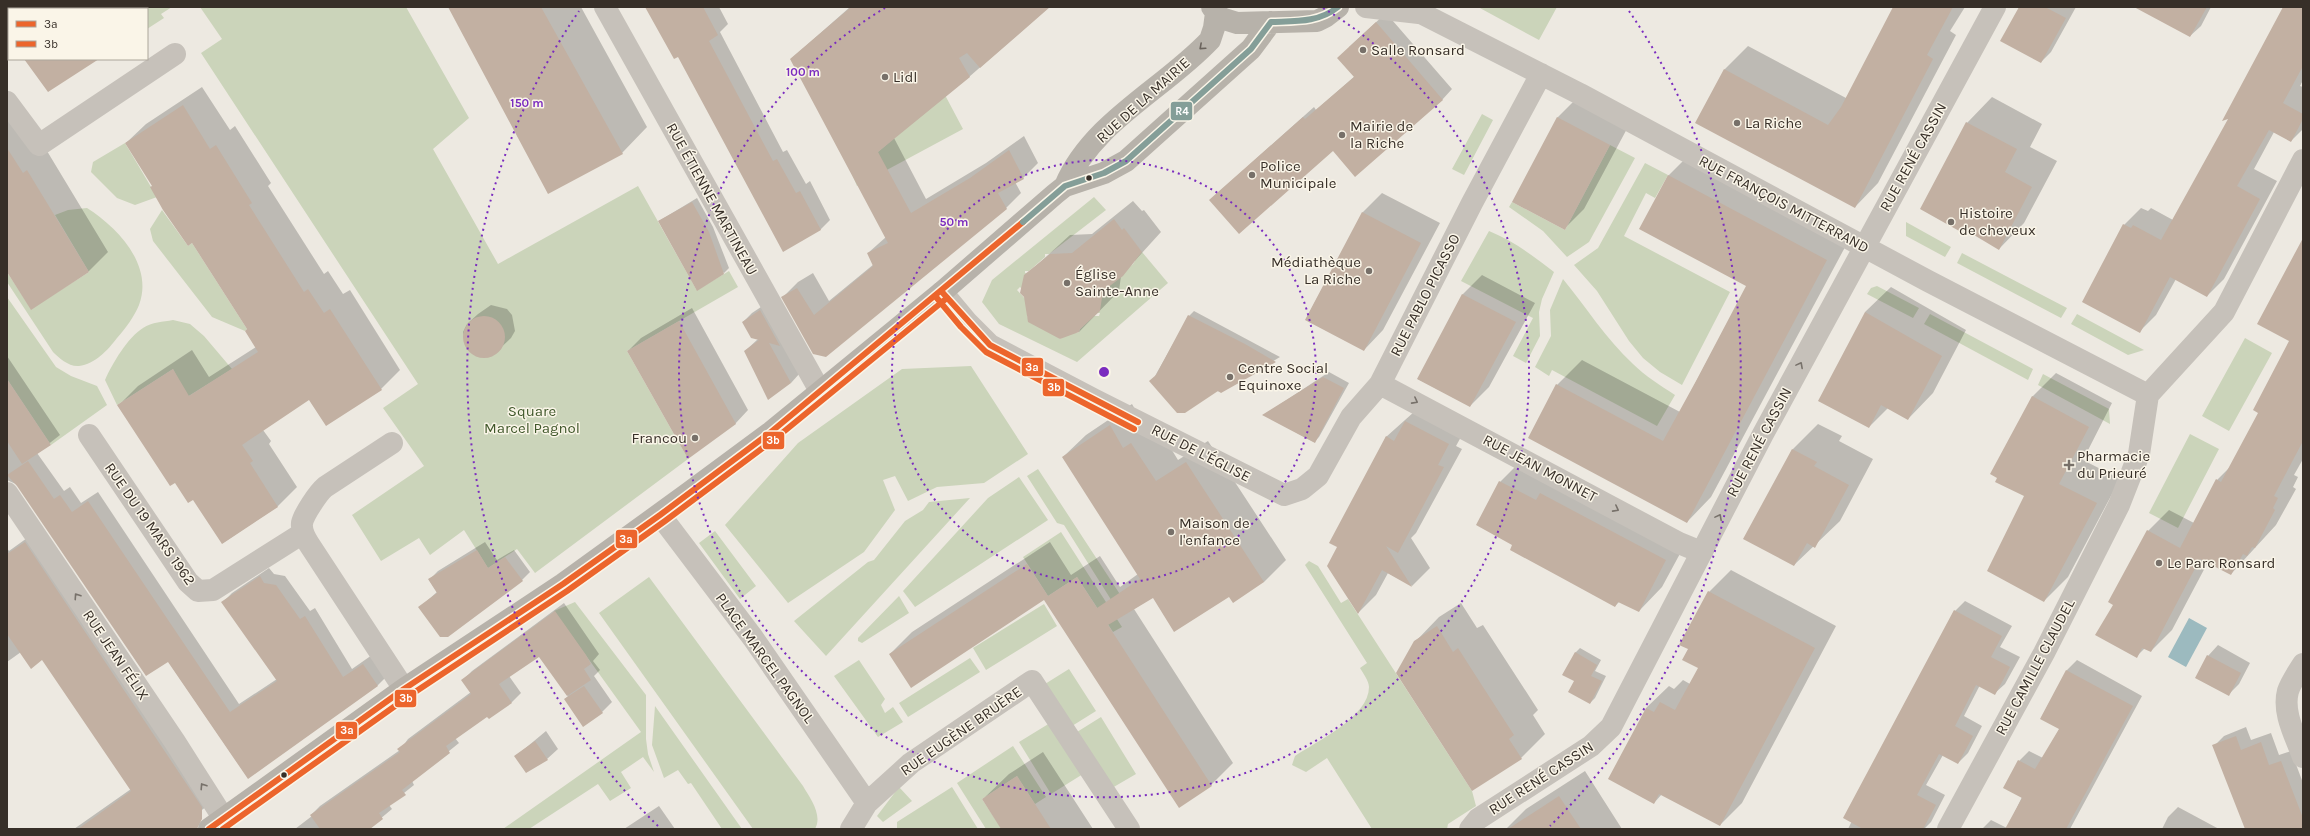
<svg xmlns="http://www.w3.org/2000/svg" width="2310" height="836" font-family="Karla,sans-serif">
	<style>
		.green { fill: #cbd4ba }
		.water { fill: #9cbabf }
		.shadow { fill: #0003 }
		.building { fill: #c2b0a2 }
		.lines { fill: none; stroke-linecap: round; stroke-linejoin: round }
		.street { stroke: #c6c1ba; stroke-width: 22 }
		.secondary { stroke: #b7b2aa; stroke-width: 22 }
		.bus-1-casing { stroke: #faf5e8; stroke-width: 9 }
		.bus-2-casing { stroke: #faf5e8; stroke-width: 9 }
		.bus-3-casing { stroke: #faf5e8; stroke-width: 9 }
		.bus-1 { stroke: #ec652c; stroke-width: 6 }
		.bus-2 { stroke: #ec652c; stroke-width: 6 }
		.bus-3 { stroke: #849e98; stroke-width: 6 }
		.oneway { stroke: #6a635c }
		.oneway2 { stroke: #77716a }
		.ring { fill: none; stroke: #7b2cbf; stroke-width: 2; stroke-dasharray: 2 4 }
		.poi-dot { fill: #777069; stroke: #faf5e8; stroke-width: 1.5 }
		.bus-dot { fill: #372f28; stroke: #faf5e8; stroke-width: 1.5 }
		.labels { text-anchor: middle; stroke-width: 3; stroke-linejoin: round; paint-order: stroke }
		.poi-label { font-size: 15px; fill: #372f28; stroke: #faf5e8; text-anchor: start }
		.street-label { font-size: 15px; fill: #372f28; stroke: #faf5e8 }
		.park-label { font-size: 15px; fill: #3f572a; stroke: #faf5e8 }
		.centre { fill: #7b2cbf; stroke: #faf5e8; stroke-width: 2 }
		.ring-label { font-size: 12px; text-anchor: middle; font-weight: bold; fill: #7b2cbf; stroke: #faf5e8; stroke-width: 3; stroke-linejoin: round; paint-order: stroke }
		.line-badge { stroke: #faf5e8; stroke-width: 1.5 }
		.badge-label { font-size: 11px; text-anchor: middle; font-weight: bold; fill: #fff }
	</style>
	<rect width="100%" height="100%" fill="#ede9e1"/>
	<path class="green" d="M79 7H172L161 14 164 18 147 29V9H80Z
		M200 7H406L469 118 433 149 498 264 638 186 696 289 697 290 729 271 738 287 627 351 688 459 535 573 517 549 488 568 464 530 430 555 419 538 381 561 352 515 424 466 383 408 418 384 201 53 222 39Z
		M1478 7H1557L1539 40Z
		M945 95 963 129 857 186 852 174Z
		M1482 114 1493 120 1464 175 1452 169Z
		M125 143 157 197 135 205 117 198 91 172 93 162Z
		M1610 145 1635 158 1589 242 1567 257 1543 231 1509 207 1512 202 1565 230Z
		M1645 163 1668 175 1655 198 1646 193 1624 236 1730 292 1682 385 1660 372 1643 358 1629 341 1597 291 1574 265 1598 248Z
		M1094 197 1106 210 1049 254H1045V257L1029 271H1025V273H1028L1022 289 1020 287 1017 290 1030 304V313L1027 314V317L1035 322 1034 325 1048 326 1060 339 1076 329V333L1079 332 1080 329 1094 316H1099L1100 313H1096L1085 300 1133 264 1135 261 1133 259 1142 252 1168 283 1077 362 999 324 982 302 992 280Z
		M87 208C117 227 154 265 139 305 134 317 126 328 117 338 108 350 95 364 79 366 69 367 59 358 53 352L7 282V272L31 309 89 272 55 215 68 210Z
		M162 210 188 246 192 243 247 329 245 331 212 317 153 241 150 229Z
		M1906 222 1951 247 1945 257 1906 236Z
		M1489 231C1514 241 1533 256 1554 272L1542 299 1539 312 1540 336 1526 363 1513 356 1533 318 1461 281Z
		M1962 253 2067 308 2061 318 1957 263Z
		M1563 279C1586 307 1606 339 1633 364 1645 376 1660 385 1675 395L1657 426 1552 370 1549 376 1535 367 1551 336 1550 310Z
		M1877 286 1919 308 1913 318 1867 294 1871 288Z
		M7 297 56 367 71 376 97 386 107 405 51 445 7 379Z
		M1930 314 2033 369 2028 380 1924 324Z
		M2077 314 2144 350 2128 355 2071 324Z
		M173 320 190 324 204 336 232 369 187 397 173 369 117 405 105 380C112 364 128 337 143 328 152 322 163 322 173 320Z
		M2245 338 2272 353 2229 431 2202 416Z
		M971 366 1028 454 984 483 937 487 908 501 895 476 883 480 895 510 864 552 788 603 725 525 798 443 902 369Z
		M2043 374 2109 409 2110 424 2038 385Z
		M2190 434 2219 449 2178 528 2149 513Z
		M1038 469 1127 605 1115 606 1064 525 1057 523 1027 476Z
		M1019 477 1048 520 915 607 903 591 988 498Z
		M970 498 826 656 794 621 868 562 874 560 905 521 923 510 929 502Z
		M715 531 756 586 740 599 699 543Z
		M1061 532 1122 627 1113 632 1077 577 1048 596 1023 557Z
		M1309 561 1318 566 1341 603 1348 599 1472 791 1476 806 1448 824 1447 829H1372L1327 758 1306 772 1292 765 1295 756C1317 741 1369 717 1369 687 1369 681 1363 673 1360 668L1367 663 1305 565Z
		M649 577 803 786C810 798 823 815 815 829H753L599 613Z
		M899 596 909 613 862 643 858 641V638Z
		M575 602 646 695V739L648 754 654 772 643 757 621 772 631 788 610 801 598 784 529 829H503L641 732 554 611Z
		M1044 604 1057 626 986 670 973 648Z
		M970 658 980 672 908 717 899 703Z
		M859 660 885 699 881 705 885 713 893 707 903 722 878 737 834 676Z
		M1069 669 1096 711 1072 726 1045 684Z
		M655 706 742 829H722L691 783 688 784 678 770 664 778 652 745Z
		M1101 717 1136 774 1112 788 1077 732Z
		M1050 723 1083 774 1051 794 1019 742Z
		M1013 746 1046 797 1035 804 1017 776 982 799 1001 828 986 829 957 783Z
		M899 787 912 801 883 822 877 816Z
		M952 787 978 829H897V822Z"/>
	<path class="water" d="M2189 618 2207 628 2186 667 2168 657Z"/>
	<path class="shadow" d="M26 7H95L96 9H24Z
		M449 7H581L647 127 622 153Z
		M647 7H719L728 24 720 32 783 152 787 150 806 184 810 181 830 220 820 230 679 55Z
		M850 7H1049L969 77 894 138 926 199 986 163 1024 136 1038 163 1023 178 1015 182 1021 193 1006 208 814 353 783 297 798 282 813 273 829 301 874 264 868 253 886 237 791 59Z
		M1903 7H1965L1950 31 1956 35 1878 183 1855 207 1697 123 1725 69 1748 46 1846 98Z
		M2020 7H2076L2051 52 2041 62Z
		M2150 7H2211L2201 26 2190 36Z
		M2285 7H2303V80L2300 86 2303 87V129L2291 141 2274 132 2254 169 2277 181 2224 279 2207 296 2176 279 2156 315 2139 332 2124 225 2141 208 2148 211 2151 208 2173 220 2230 118Z
		M1386 13 1452 89 1442 100 1333 150 1210 200 1314 107 1316 110 1355 76 1349 47Z
		M9 21V36L7 33V23Z
		M202 87 230 130 235 126 271 183 268 186 324 274 328 271 343 294 350 290 400 370 381 389 309 398 263 430 271 441 269 444 297 487 278 506 223 543 194 499 118 406 138 386 192 350 209 377 256 347 248 329 192 241 126 143 146 124Z
		M1992 97 2042 124 2030 147 2057 161 2024 223 1999 249 1967 123Z
		M1577 98 1629 125 1584 209 1565 228 1514 201 1558 117Z
		M7 115 47 151 108 252 89 271 31 308 7 270Z
		M1693 151 1851 236 1711 497 1687 522 1557 385 1582 360 1680 412 1747 286 1668 176Z
		M1382 193 1440 223 1383 330 1364 350 1306 319 1363 212Z
		M697 198 713 227 729 268 724 273 659 221Z
		M1133 201 1142 211 1144 210 1161 232 1121 276 1119 291 1079 332 1025 276 1070 235 1092 234Z
		M2303 246V459L2294 475 2298 477 2293 487 2296 489 2276 525 2231 574 2208 562 2172 630 2151 651 2145 648 2137 656 2114 604 2148 531 2169 510 2194 523 2217 480 2232 465 2259 413 2291 341Z
		M1482 275 1535 303 1489 387 1470 406 1418 379 1463 294Z
		M1891 287 1966 330 1933 393 1908 419 1888 408 1869 427 1865 312Z
		M770 301 800 373 791 383 745 351 758 339 743 322 752 313Z
		M491 305 507 309 512 315 515 331 511 338 494 354 479 357 466 347 463 332 467 324 478 314Z
		M692 308 748 410 735 424 628 351 641 338Z
		M1194 311 1280 357 1221 392 1155 376 1189 316Z
		M7 356 60 435 37 453 64 491 70 487 81 503 98 492 239 704 277 679 223 602 232 593 269 568 274 574 285 576 310 611 315 608 352 669 372 655 387 676 378 685 248 778 168 661 18 485 7 480Z
		M1329 372 1349 383 1319 437 1314 442 1264 415Z
		M2056 373 2112 403 2083 460 2120 479 2068 577 2044 601 2025 496 2032 397Z
		M1424 403 1467 426 1456 446 1462 449 1416 533 1411 538 1430 568 1412 586 1388 573 1376 595 1358 613 1339 547 1386 437Z
		M1132 404 1145 427 1154 421 1178 460 1208 441 1286 560 1264 582 1153 597 1134 609 1233 763 1211 785 1044 599 890 654 912 632 1050 542 1071 575 1100 556 1120 587 1138 574 1063 457 1086 435Z
		M1818 424 1842 436 1839 441 1873 459 1840 521 1794 565 1745 539 1793 449Z
		M1524 458 1689 537 1662 587 1639 611 1620 601 1615 606 1500 482Z
		M34 533 211 803 177 829H74L131 789 43 659 21 652 7 662V548L9 551Z
		M485 542 497 560 514 550 530 572 522 580 419 608 437 592 429 580 438 571Z
		M1731 570 1836 626 1742 803 1720 825 1662 794 1654 803 1646 708 1669 686 1674 689 1683 680 1690 684 1699 668 1690 649 1709 592Z
		M1965 601 2012 626 2000 647 2020 657 2005 684 1995 693 1980 685 1964 716 1982 726 1968 753 1958 763 1943 755 1926 785 1945 795 1931 822 1924 829H1848L1955 611Z
		M564 603 599 654 593 661 600 670 594 676 612 702 602 712 583 725 565 699 568 696 539 655 509 676 521 693 512 702 489 717 487 715 455 738 459 743 412 781 414 785 389 805 392 809 368 829H295L312 816 311 815 320 806 400 750 408 739 471 692 463 680 472 671Z
		M1461 603 1477 628 1483 625 1538 710 1533 715 1545 734 1521 758 1415 642 1439 617Z
		M2218 645 2250 663 2239 684 2229 694 2208 656Z
		M1580 648 1601 660 1595 671 1606 676 1595 698 1590 703 1575 680V653Z
		M2077 660 2142 696 2070 829H1982L1991 820 2007 828 2022 797 2019 761 2029 751 2043 758 2060 728 2041 718 2067 670Z
		M2246 727 2251 740 2271 733 2279 755 2291 751 2303 783V829H2246L2214 746 2224 736Z
		M546 731 558 749 547 759 526 771 516 756Z
		M1043 752 1093 829H1003L983 799 1009 774Z
		M1585 771 1622 829H1506L1526 809Z
		M659 806 675 829H624Z
		M2178 807 2219 829H2162L2168 817Z"/>
	<path class="building" d="M448 7H541L623 154 548 194Z
		M645 7H703L718 35 709 41 773 161 777 159 796 193 800 191 821 230 783 252 678 57 674 59Z
		M851 7H1050L980 68 967 53 959 58 970 77 878 152 911 213 970 178 1009 150 1024 179 998 193 1007 209 826 357 813 354 781 297 797 288 814 315 873 266 867 253 888 243 790 59Z
		M1893 7H1953L1927 55 1933 59 1855 208 1695 123 1724 69 1828 125 1841 107Z
		M2019 7H2045L2066 18 2041 63 2000 41Z
		M2134 7H2207L2190 37Z
		M2283 7H2303V66L2283 103 2303 114V119L2291 142 2269 130 2237 186 2260 199 2207 297 2170 277 2140 333 2082 302 2123 224 2131 228 2133 225 2161 240 2228 119 2222 121Z
		M1376 22 1443 100 1355 177 1333 151 1239 234 1209 200 1303 117 1305 119 1354 77 1337 58Z
		M24 59H99L48 92Z
		M183 105 210 149 216 145 252 203 249 205 304 292 308 289 324 313 330 309 382 390 326 426 309 400 242 445 253 461 250 463 278 507 222 544 193 500 188 503 175 483 170 486 117 405 173 369 189 396 258 352 245 331 247 329 192 243 188 246 163 210 150 187 152 186 125 143Z
		M1557 117 1610 145 1565 230 1512 202Z
		M1966 122 2017 149 2005 172 2032 187 1999 250 1964 229 1961 232 1920 209Z
		M7 148 23 173 27 170 89 272 31 310 7 272Z
		M1668 175 1827 260 1687 523 1528 438 1556 384 1663 441 1696 381 1746 286 1639 229Z
		M692 202 709 232 724 274 697 291 658 221Z
		M1362 212 1421 243 1364 351 1305 320Z
		M1114 219 1122 230 1124 228 1142 252 1123 276 1103 291 1100 311 1080 329 1079 332 1060 339 1028 322 1024 297 1020 293 1024 275 1050 254 1072 253Z
		M2303 238V441L2274 496 2278 498 2273 508 2275 510 2255 548 2252 547 2247 556 2243 554 2231 575 2200 559 2151 652 2142 648 2137 658 2095 635 2113 605 2108 602 2147 530 2180 548 2216 479 2221 482 2258 413 2253 410 2289 341 2257 324Z
		M1462 294 1516 322 1470 407 1417 379Z
		M760 310 780 346 769 343 791 383 768 400 744 351 759 340 751 338 742 322Z
		M1865 312 1942 356 1908 420 1881 405 1869 428 1818 401Z
		M1188 315 1245 344 1276 362 1221 393 1218 391 1185 413H1177L1149 381 1156 375Z
		M463 337a21 21 0 1 1 42 0a21 21 0 1 1-42 0Z
		M679 321 736 424 688 459 627 351Z
		M1323 377 1344 388 1315 443 1262 415Z
		M7 379 51 445 22 464 7 441Z
		M2032 396 2089 427 2059 484 2097 503 2044 602 1987 571 2024 496 1995 482 1997 478 1990 474Z
		M1405 421 1449 444 1438 465 1444 467 1398 553 1386 546 1412 587 1382 570 1358 614 1327 566 1337 547 1329 543 1386 436 1394 441Z
		M1110 425 1123 448 1131 443 1156 481 1186 462 1264 582 1233 603 1229 597 1174 632 1153 598 1108 625 1212 786 1179 808 1044 600 911 688 889 654 1027 564 1048 596 1077 577 1097 608 1140 579 1062 457Z
		M1792 449 1817 462 1814 466 1849 485 1815 548 1807 543 1794 566 1743 539Z
		M28 461 54 499 60 495 72 512 88 501 230 712 277 681 221 602 260 576 264 583 276 585 300 619 305 616 343 677 363 664 378 686 248 779 168 662 146 676 17 486 7 475Z
		M1499 481 1536 500 1540 493 1666 560 1639 612 1618 602 1615 607 1560 577 1510 550 1512 545 1476 525Z
		M25 542 202 807V819L197 829H78L131 791 42 660 31 669 7 634V554Z
		M477 550 488 568 505 557 523 581 448 637H440L418 607 437 593 428 579Z
		M1708 591 1815 648 1720 826 1659 794 1654 804 1608 779 1646 708 1654 712 1660 702 1675 710 1698 668 1682 660 1688 649 1679 645Z
		M1954 610 2002 636 1991 657 2010 667 1995 695 1976 685 1955 726 1973 736 1958 764 1939 754 1917 795 1936 805 1923 829H1863L1843 818Z
		M555 611 586 655 591 664 584 669 591 680 567 696 539 657 499 684 512 703 489 719 487 717 446 746 450 753 402 790 406 795 379 813 383 819 370 829H320L310 815 400 752 397 749 471 694 461 680Z
		M1437 626 1453 652 1458 648 1483 687 1514 735 1509 739 1522 759 1472 791 1396 673 1414 641Z
		M1575 652 1597 665 1591 676 1602 681 1590 704 1568 692 1574 681 1562 675Z
		M2207 655 2241 673 2229 696 2195 678Z
		M2066 670 2133 706 2066 829H2005L2022 798 2003 788 2018 760 2035 769 2059 729 2040 719Z
		M584 686 603 713 583 727 564 699Z
		M2236 736 2241 750 2261 742 2269 765 2281 761 2303 818V829H2245L2212 745Z
		M535 741 548 760 526 773 514 756Z
		M1017 776 1035 804 1051 829H1001L982 799Z
		M1559 796 1581 829H1508Z"/>
	<g class="lines">
		<path class="street" d="M605 7 820 391
			M1366 7 1419 13
			M1409 7 1580 94 1928 281 2148 395
			M7 102 39 145 175 54
			M942 292 967 322 990 345 1095 400 1284 495 1302 489 1318 476 1351 417 1380 384 1472 203 1541 74
			M1380 384 1679 543 1701 552
			M89 435 188 582 198 591 213 590 303 533
			M392 443 325 487C318 493 304 514 302 523 301 531 305 538 309 544L404 689
			M7 493 175 742 224 819
			M660 515 753 638 867 803
			M2303 664C2298 672 2291 682 2288 691 2282 713 2296 737 2303 757
			M851 829 867 803 911 763 1032 681 1129 829
			M1470 829 1478 819 1591 746 1611 727 1763 434 1995 7
			M1948 829 2044 653 2119 505 2139 454 2148 395 2224 312 2303 160"/>
		<path class="secondary" d="M1212 7 1221 18 1237 23 1317 21 1325 17 1338 7
			M1065 186C1092 122 1164 89 1210 40L1214 28 1216 13
			M209 829 404 689 563 584 690 492 771 432 942 292 1055 194 1065 186 1104 173 1126 161 1251 49 1271 22"/>
		<g class="bus-1-casing">
			<path id="bus-1" d="M942 292 990 345 1138 422
				M209 829 404 689 563 584 660 515 771 432 1023 222"/>
		</g>
		<g class="bus-2-casing">
			<path id="bus-2" d="M936 297 961 327 986 352 1134 429
				M223 829 409 696 567 591 665 521 776 438 947 298"/>
		</g>
		<g class="bus-3-casing">
			<path id="bus-3" d="M1023 222 1065 186 1104 173 1126 161 1251 49 1271 22C1295 21 1318 23 1338 7"/>
		</g>
		<use href="#bus-1" class="bus-1"/>
		<use href="#bus-2" class="bus-2"/>
		<use href="#bus-3" class="bus-3"/>
	</g>
	<defs><path id="oneway-chevron" d="M-2-3.5L2.5 0L-2 3.5" fill="none" stroke-width="1.6" stroke-linecap="round" stroke-linejoin="round"/></defs>
	<use class="oneway" href="#oneway-chevron" transform="translate(1202 47) rotate(138)"/>
	<g class="oneway2">
		<use href="#oneway-chevron" transform="translate(1800 365) rotate(-62)"/>
		<use href="#oneway-chevron" transform="translate(1415 401) rotate(28)"/>
		<use href="#oneway-chevron" transform="translate(1616 509) rotate(28)"/>
		<use href="#oneway-chevron" transform="translate(1719 517) rotate(-62)"/>
		<use href="#oneway-chevron" transform="translate(77 596) rotate(-124)"/>
		<use href="#oneway-chevron" transform="translate(203 786) rotate(-123)"/>
	</g>
	<g class="ring">
		<circle cx="1104" cy="372" r="212"/>
		<path d="M1323 8A425 425 0 1 1 885 8"/>
		<path d="M658 826A637 637 0 0 1 579 11M1629 11A637 637 0 0 1 1550 826"/>
	</g>
	<g class="poi-dot">
		<circle cx="1363" cy="50" r="4"/>
		<circle cx="885" cy="77" r="4"/>
		<circle cx="1737" cy="123" r="4"/>
		<circle cx="1342" cy="135" r="4"/>
		<circle cx="1252" cy="175" r="4"/>
		<circle cx="1951" cy="222" r="4"/>
		<circle cx="1369" cy="271" r="4"/>
		<circle cx="1067" cy="283" r="4"/>
		<circle cx="1230" cy="377" r="4"/>
		<circle cx="695" cy="438" r="4"/>
		<path d="M2067 459h4v4h4v4h-4v4h-4v-4h-4v-4h4z"/>
		<circle cx="1171" cy="532" r="4"/>
		<circle cx="2159" cy="563" r="4"/>
	</g>
	<g class="bus-dot">
		<circle cx="1089" cy="178" r="3.5"/>
		<circle cx="284" cy="775" r="3.5"/>
	</g>
	<g class="labels">
		<g class="poi-label">
			<text x="1371" y="55">Salle Ronsard</text>
			<text x="893" y="82">Lidl</text>
			<text x="1745" y="128">La Riche</text>
			<text x="1350" y="131">Mairie de<tspan x="1350" dy="17">la Riche</tspan></text>
			<text x="1260" y="171">Police<tspan x="1260" dy="17">Municipale</tspan></text>
			<text x="1959" y="218">Histoire<tspan x="1959" dy="17">de cheveux</tspan></text>
			<text x="1361" y="267" text-anchor="end">Médiathèque<tspan x="1361" dy="17">La Riche</tspan></text>
			<text x="1075" y="279">Église<tspan x="1075" dy="17">Sainte-Anne</tspan></text>
			<text x="1238" y="373">Centre Social<tspan x="1238" dy="17">Equinoxe</tspan></text>
			<text x="687" y="443" text-anchor="end">Francou</text>
			<text x="2077" y="461">Pharmacie<tspan x="2077" dy="17">du Prieuré</tspan></text>
			<text x="1179" y="528">Maison de<tspan x="1179" dy="17">l'enfance</tspan></text>
			<text x="2167" y="568">Le Parc Ronsard</text>
		</g>
		<g class="street-label">
			<text transform="translate(1143 100) rotate(-42)" y="5">RUE DE LA MAIRIE</text>
			<text transform="translate(1913 157) rotate(-61)" y="5">RUE RENÉ CASSIN</text>
			<text transform="translate(712 199) rotate(61)" y="5">RUE ÉTIENNE MARTINEAU</text>
			<text transform="translate(1784 204) rotate(28)" y="5">RUE FRANÇOIS MITTERRAND</text>
			<text transform="translate(1425 295) rotate(-63)" y="5">RUE PABLO PICASSO</text>
			<text transform="translate(1759 442) rotate(-62)" y="5">RUE RENÉ CASSIN</text>
			<text transform="translate(1201 453) rotate(27)" y="5">RUE DE L'ÉGLISE</text>
			<text transform="translate(1540 468) rotate(28)" y="5">RUE JEAN MONNET</text>
			<text transform="translate(150 524) rotate(55)" y="5">RUE DU 19 MARS 1962</text>
			<text transform="translate(116 655) rotate(56)" y="5">RUE JEAN FÉLIX</text>
			<text transform="translate(765 658) rotate(54)" y="5">PLACE MARCEL PAGNOL</text>
			<text transform="translate(2035 667) rotate(-62)" y="5">RUE CAMILLE CLAUDEL</text>
			<text transform="translate(961 731) rotate(-35)" y="5">RUE EUGÈNE BRUÈRE</text>
			<text transform="translate(1541 778) rotate(-33)" y="5">RUE RENÉ CASSIN</text>
		</g>
		<g class="park-label">
			<text x="532" y="416">Square<tspan x="532" dy="17">Marcel Pagnol</tspan></text>
		</g>
	</g>
	<circle cx="1104" cy="372" r="6" class="centre"/>
	<g class="ring-label">
		<text x="803" y="76">100 m</text>
		<text x="527" y="107">150 m</text>
		<text x="954" y="226">50 m</text>
	</g>
	<g class="line-badge">
		<rect x="1170" y="101" width="23" height="20" rx="4" fill="#849e98"/>
		<rect x="1021" y="357" width="23" height="20" rx="4" fill="#ec652c"/>
		<rect x="1042" y="378" width="23" height="19" rx="4" fill="#ec652c"/>
		<rect x="762" y="431" width="23" height="19" rx="4" fill="#ec652c"/>
		<rect x="615" y="529" width="23" height="20" rx="4" fill="#ec652c"/>
		<rect x="394" y="689" width="23" height="19" rx="4" fill="#ec652c"/>
		<rect x="335" y="721" width="23" height="19" rx="4" fill="#ec652c"/>
	</g>
	<g class="badge-label">
		<text x="1182" y="115">R4</text>
		<text x="1032" y="371">3a</text>
		<text x="1054" y="391">3b</text>
		<text x="773" y="444">3b</text>
		<text x="626" y="543">3a</text>
		<text x="406" y="702">3b</text>
		<text x="347" y="734">3a</text>
	</g>
	<rect width="2310" height="836" fill="none" stroke="#372f28" stroke-width="16"/>
	<rect x="8" y="8" width="140" height="52" fill="#faf5e8" stroke="#aca69b"/>
	<rect x="16" y="21" width="20" height="6" fill="#ec652c" stroke="#aca69b"/>
	<text x="44" y="28" font-size="12" fill="#372f28">3a</text>
	<rect x="16" y="41" width="20" height="6" fill="#ec652c" stroke="#aca69b"/>
	<text x="44" y="48" font-size="12" fill="#372f28">3b</text>
</svg>
